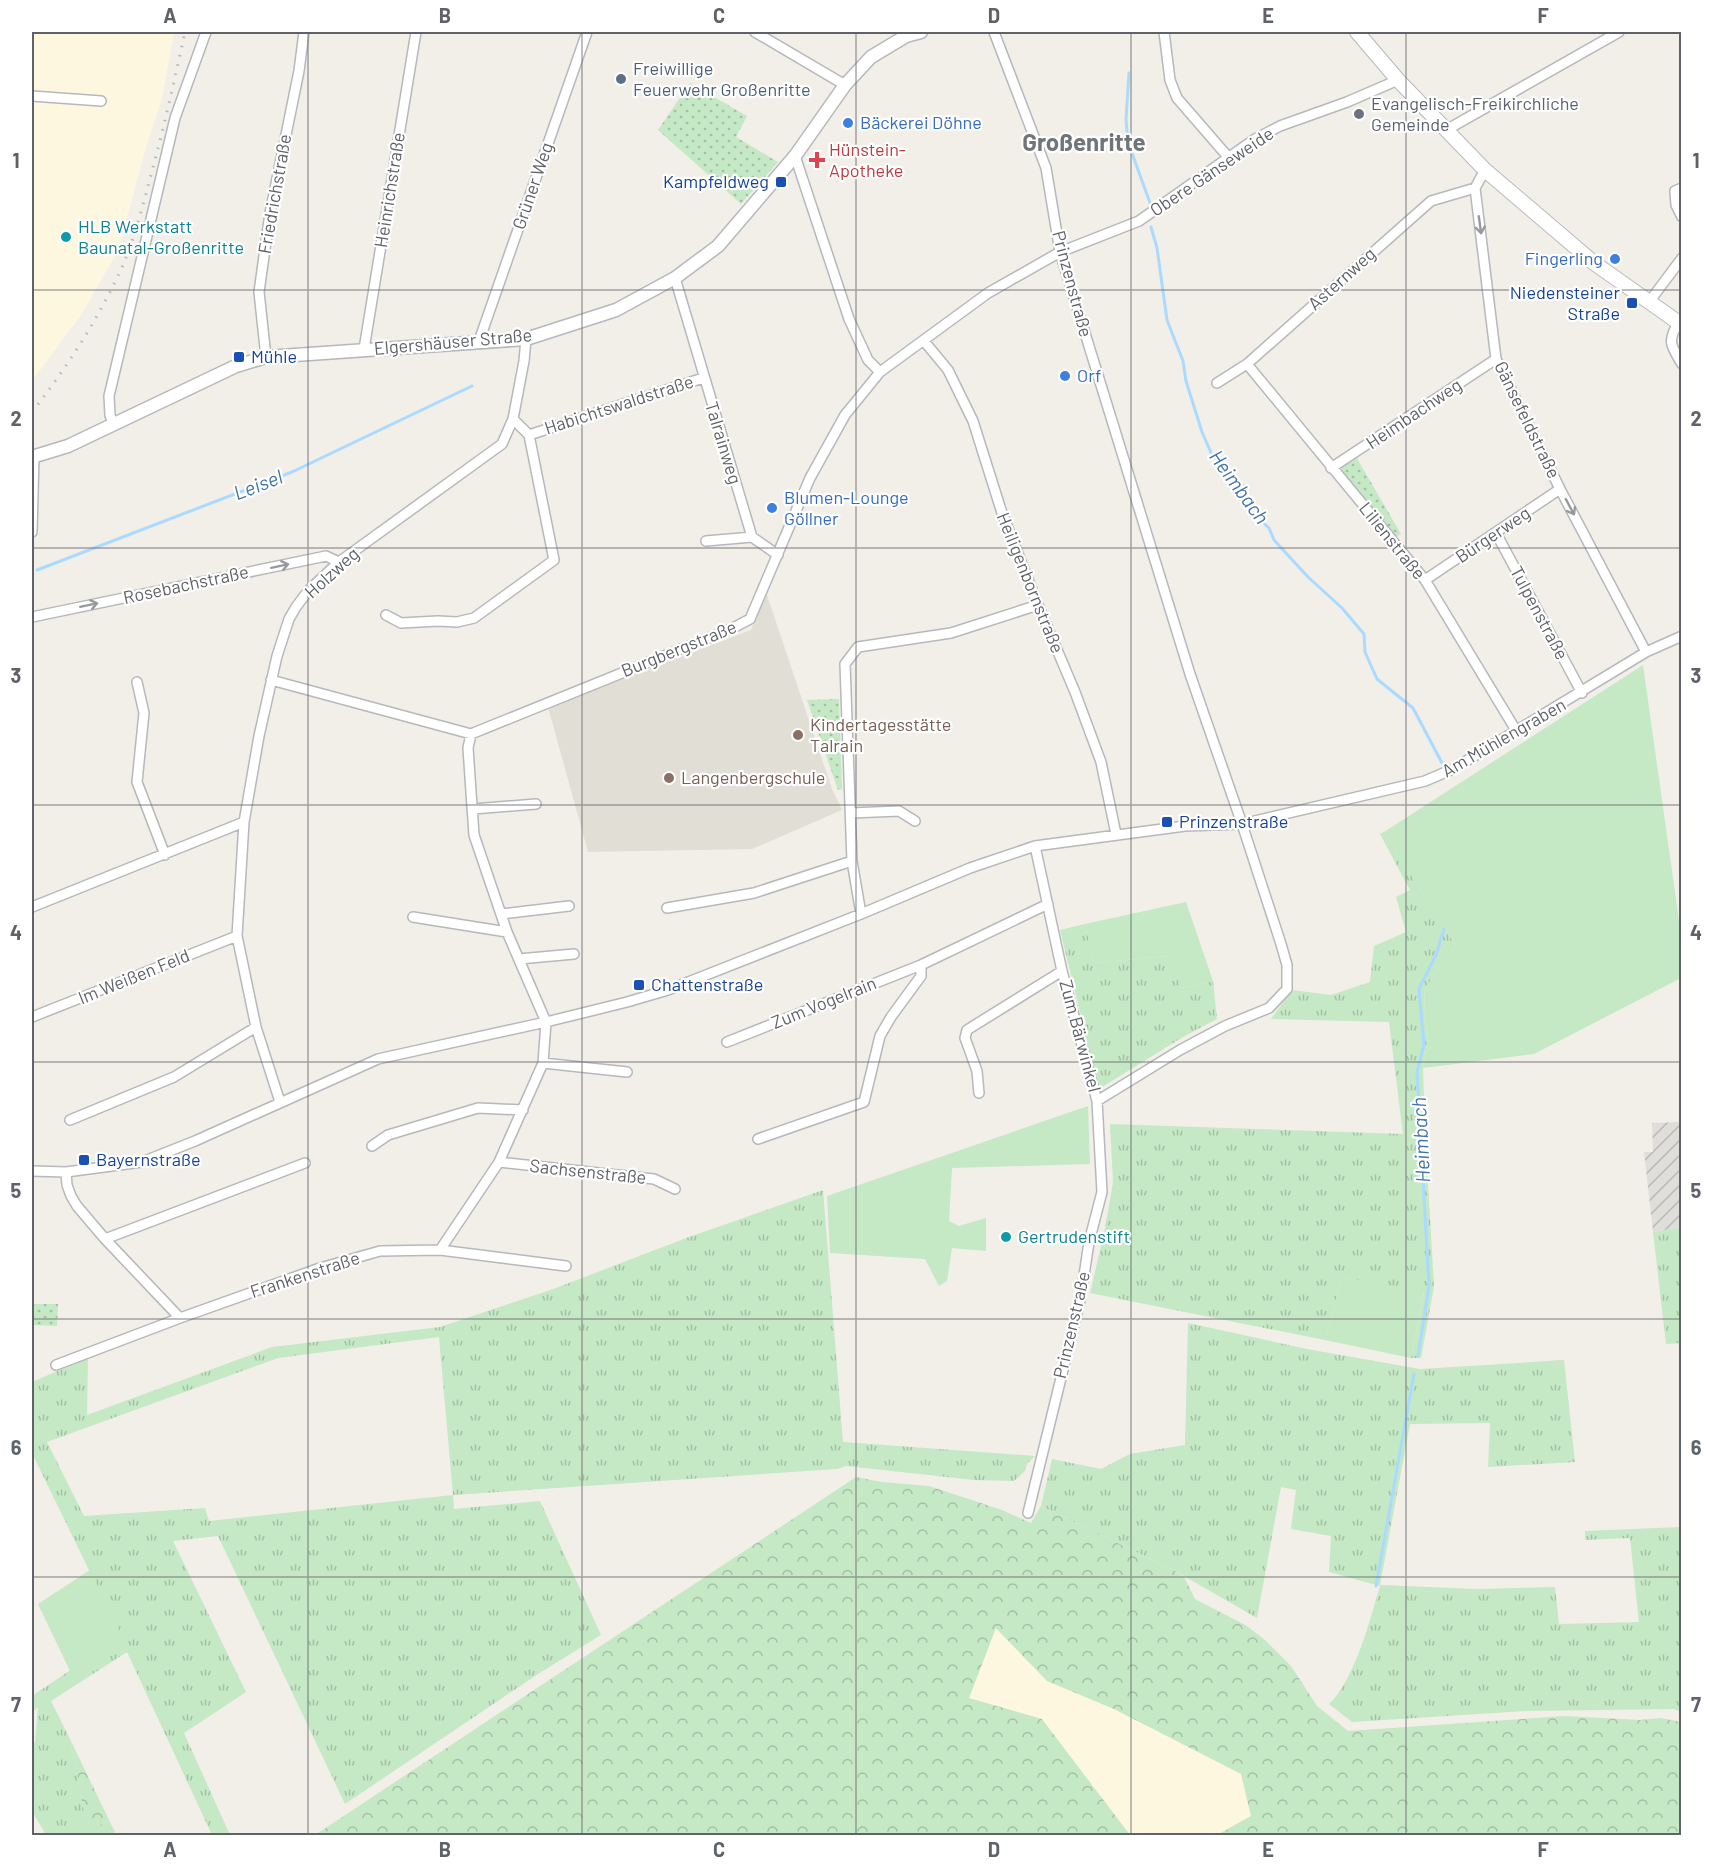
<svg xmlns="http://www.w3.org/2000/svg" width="1713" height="1867" font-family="Barlow,sans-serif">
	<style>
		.commercial { fill: #fef7e0 }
		.industrial { fill: url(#industrial-furrows) }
		.education { fill: #e1ded6 }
		.grass { fill: url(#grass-tufts); fill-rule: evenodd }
		.forest { fill: url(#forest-crowns) }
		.park { fill: url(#park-dots) }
		.garden { fill: #c5e8c5 }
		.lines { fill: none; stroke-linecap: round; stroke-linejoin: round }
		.stream { stroke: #aadaff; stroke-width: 3 }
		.minor-casing { stroke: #b5b8bc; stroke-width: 12 }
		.tertiary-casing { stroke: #b5b8bc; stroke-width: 15 }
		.secondary-casing { stroke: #b6babf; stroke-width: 16 }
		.minor { stroke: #fff; stroke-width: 9 }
		.tertiary { stroke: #fff; stroke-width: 12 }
		.secondary { stroke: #fff; stroke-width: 14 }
		.rail { stroke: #b6b7b8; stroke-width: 3; stroke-dasharray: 1.5 8; stroke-linecap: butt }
		.oneway { stroke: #979a9d }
		.grid { fill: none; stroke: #5f6368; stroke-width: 1.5; stroke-opacity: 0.55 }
		.service-dot { fill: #5c6f8a; stroke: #fff; stroke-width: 2 }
		.worship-dot { fill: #6b7280; stroke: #fff; stroke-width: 2 }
		.shop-dot { fill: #3f7fe0; stroke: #fff; stroke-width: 2 }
		.health-dot { fill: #e0444e; stroke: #fff; stroke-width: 2 }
		.transit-dot { fill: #1a4fb4; stroke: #fff; stroke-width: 2 }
		.culture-dot { fill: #0f9aa8; stroke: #fff; stroke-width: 2 }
		.education-dot { fill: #8d6e63; stroke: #fff; stroke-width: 2 }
		.labels { text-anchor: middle; stroke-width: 4.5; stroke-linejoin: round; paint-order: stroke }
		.service-label { font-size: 18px; fill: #4e5e75; stroke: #fff; text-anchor: start }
		.worship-label { font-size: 18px; fill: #5b616d; stroke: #fff; text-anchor: start }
		.shop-label { font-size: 18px; fill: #366cbe; stroke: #fff; text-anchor: start }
		.health-label { font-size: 18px; fill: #be3a42; stroke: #fff; text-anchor: start }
		.street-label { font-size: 18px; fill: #5f6368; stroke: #fff }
		.transit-label { font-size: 18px; fill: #164399; stroke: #fff; text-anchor: start }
		.culture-label { font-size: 18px; fill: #0d838f; stroke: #fff; text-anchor: start }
		.education-label { font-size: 18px; fill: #785e54; stroke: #fff; text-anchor: start }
		.water-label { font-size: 20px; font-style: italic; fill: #4174aa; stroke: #fff }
		.district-label { font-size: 24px; font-weight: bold; fill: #70757a; stroke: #fff }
		.neatline { fill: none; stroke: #5f6368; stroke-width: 2 }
		.grid-label { font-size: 20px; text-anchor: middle; font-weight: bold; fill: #5f6368 }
	</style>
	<defs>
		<pattern id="industrial-furrows" width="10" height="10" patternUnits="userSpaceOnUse" patternTransform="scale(1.5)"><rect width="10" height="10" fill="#e0deda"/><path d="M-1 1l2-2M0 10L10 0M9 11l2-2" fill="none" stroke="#b9b8b5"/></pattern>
		<pattern id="grass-tufts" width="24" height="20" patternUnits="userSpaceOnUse" patternTransform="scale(1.5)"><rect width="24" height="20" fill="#c5e8c5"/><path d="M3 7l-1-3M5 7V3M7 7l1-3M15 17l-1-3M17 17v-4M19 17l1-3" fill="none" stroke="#a3c0a4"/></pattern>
		<pattern id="forest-crowns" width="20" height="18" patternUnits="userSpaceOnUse" patternTransform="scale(1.5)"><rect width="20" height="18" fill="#c5e8c5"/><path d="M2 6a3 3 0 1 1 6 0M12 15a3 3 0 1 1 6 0" fill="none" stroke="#a3c0a4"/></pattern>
		<pattern id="park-dots" width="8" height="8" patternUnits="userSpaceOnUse" patternTransform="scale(1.5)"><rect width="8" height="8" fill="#c5e8c5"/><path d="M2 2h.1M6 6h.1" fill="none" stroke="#a3c0a4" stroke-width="1.8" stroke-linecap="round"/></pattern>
	</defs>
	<rect width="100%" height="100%" fill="#f1efe8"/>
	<path class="commercial" d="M32 32H174L162 99 145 150 119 249 81 315 32 381Z
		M995 1628 1047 1681 1114 1709 1241 1774 1251 1816 1217 1835H1130L1101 1796 969 1698Z"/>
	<path class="industrial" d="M1681 1122V1227L1653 1232 1644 1152H1653L1652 1123Z"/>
	<path class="education" d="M766 592 832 789 842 810 752 849 588 852 548 707 751 630Z"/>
	<path class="grass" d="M1384 832 1456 946 1425 988 1424 1012 1428 1037 1423 1068 1425 1132 1434 1287 1421 1358H1411L1424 1292 1342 1278 1325 1340 1090 1293 1105 1229 1113 1182 1110 1124 1403 1134 1389 1022 1271 1019 1292 990 1331 995 1370 982 1374 946 1406 932 1396 897 1410 890 1380 834Z
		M1085 924 1094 963 1168 956 1181 988 1213 981 1217 1019 1183 1037 1099 1089 1060 930Z
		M823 1190 843 1442 1035 1456 1027 1464 1025 1471 1014 1481 974 1480 846 1466 837 1469 453 1495 454 1509 540 1501 601 1635 538 1674 345 1804 218 1536 173 1541 246 1692 184 1733 230 1835H212L127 1652 51 1701 70 1739 88 1831 109 1820 115 1832 109 1836 46 1835 32 1811V1743L35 1742 38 1707 32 1712V1696L121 1636 32 1453V1382L88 1358 87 1415 272 1347 440 1327 556 1288 689 1237ZM439 1337 453 1495 209 1521 205 1508 84 1516 47 1442 278 1358Z
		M1681 1227V1343L1666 1344 1653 1232Z
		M1188 1323 1307 1349 1420 1369 1564 1360 1575 1462 1488 1467 1490 1423 1410 1424 1380 1585 1476 1589 1555 1587 1559 1624 1639 1622 1630 1538 1585 1540V1531L1681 1527V1712L1674 1709 1527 1711 1352 1722 1329 1704C1355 1679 1370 1620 1380 1586L1329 1572 1331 1536 1291 1529 1296 1490 1281 1487 1257 1618 1175 1571 1041 1506 1052 1459 1101 1469 1130 1454 1185 1445Z"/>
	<path class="forest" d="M856 1477 882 1482 929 1486 1002 1510 1031 1523 1041 1506 1175 1571 1184 1577 1195 1599 1247 1626 1265 1640 1291 1666 1317 1706 1348 1731 1565 1716 1640 1720 1661 1718 1681 1722V1835H1217L1251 1816 1241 1774 1114 1709 1047 1681 996 1628 969 1698 1042 1719 1130 1835H315Z
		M70 1739 109 1820 88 1832Z"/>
	<path class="park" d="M690 83 747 116 736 137 778 162 741 204 658 130Z
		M1355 455 1401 534 1394 538 1343 475 1341 465Z
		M839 699 842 789 838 790 807 700Z
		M32 1304H58L57 1326 32 1325Z"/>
	<path class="garden" d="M1643 665 1681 935V978L1534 1054 1423 1068 1428 1037 1424 1012 1425 988 1456 946 1384 832Z
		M1186 902 1213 981 1181 988 1167 956 1094 963 1085 924Z
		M1088 1106 1090 1164 952 1168 949 1221 959 1226 986 1218V1251L952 1248 947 1281 939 1286 925 1259 830 1253 827 1196Z
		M1342 1278 1424 1291 1411 1358 1325 1340Z
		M90 1570 122 1636 70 1671 38 1604Z"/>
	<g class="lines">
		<path class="stream" d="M1129 73 1126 120 1128 142 1150 203
			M1151 227 1157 248 1167 320 1183 361 1186 381 1202 432 1212 455 1243 486 1251 511 1269 528 1274 540 1308 577 1342 608 1364 634 1365 652 1377 679 1413 708 1442 763
			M37 570 292 472 472 386
			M1418 1356 1429 1286 1417 1072 1424 1045 1419 989 1436 955 1444 929
			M1376 1586 1414 1374"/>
		<g class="minor-casing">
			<path id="minor" d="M755 32 845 85
				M994 32 1046 168 1060 252 1190 674 1242 824 1281 944 1287 965V989L1269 1008 1225 1026 1180 1050 1097 1101 1102 1192 1089 1242 1081 1296 1028 1513
				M1164 32 1170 80 1177 98 1229 158
				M32 96 101 101
				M1448 129 1619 32
				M795 156 849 319 868 360 880 372
				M1485 170 1475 188 1496 359 1560 489 1646 652
				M1682 188 1675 191 1676 205 1682 217
				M675 278 752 537 778 555
				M1649 302 1682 258
				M1678 323C1667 342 1671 346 1682 364
				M479 341 587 32
				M924 341 948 370 973 421 1002 513 1038 605 1075 692 1101 762 1116 834
				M364 349 416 32
				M266 357 259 292 270 213 299 71 304 32
				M1247 364 1425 580 1517 732
				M1217 383 1247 364 1431 201 1475 188
				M513 419 529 435
				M113 424 110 415 109 396 175 118 206 32
				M1331 468 1496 359
				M32 532 34 457
				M1496 533 1582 693
				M706 541 752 537
				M1425 580 1560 489
				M386 615 401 623 438 621 457 622 474 618 554 560 529 435 703 378
				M32 617 326 556 339 562
				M271 680 471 734 733 628 750 619 810 478 845 415 880 372 988 293 1060 252 1139 221 1255 139 1280 126 1347 102 1398 80
				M137 682 144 713 137 782 165 855
				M473 809 536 804
				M851 813 899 811 915 821
				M244 822 237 936 256 1027 280 1102
				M1035 846 1062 971 1097 1101
				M32 907 244 822 259 736 277 656 289 619 296 607 308 591 339 562 502 444 513 419 524 361 526 339
				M667 908 754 893 852 861
				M501 914 569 906
				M861 914 852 861 845 664 858 647 951 633 1038 605
				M413 917 507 932
				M519 959 574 954
				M32 1017 237 936
				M727 1042 921 965 1048 904
				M543 1063 627 1072
				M979 1093 977 1071 965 1038 967 1030 1062 971
				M70 1120 174 1077 256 1027
				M758 1139 864 1102 880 1036 891 1017 921 976V965
				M372 1146 388 1135 478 1108 523 1110
				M499 1162 654 1179 675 1189
				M32 1171 66 1172 142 1162 195 1141 378 1059 546 1022 627 1002 668 990 861 914 970 868 1035 846 1185 826 1242 824 1425 781 1453 769 1646 652 1682 636
				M66 1172 67 1185 71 1196 77 1206 105 1239 180 1318
				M105 1239 305 1163
				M440 1250 499 1162 543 1063 546 1022 507 932 474 835 468 748 471 734
				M56 1365 180 1318 320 1268 380 1251 440 1250 566 1266"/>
		</g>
		<g class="tertiary-casing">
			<path id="tertiary" d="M32 457 68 446 236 366 266 357 526 339 616 310 675 278 718 246 795 156 845 85 871 57 906 36 921 32"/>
		</g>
		<g class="secondary-casing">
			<path id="secondary" d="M1357 32 1398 80 1485 170 1594 263 1682 325"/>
		</g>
		<use href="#minor" class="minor"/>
		<use href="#tertiary" class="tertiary"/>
		<use href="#secondary" class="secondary"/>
		<path class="rail" d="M32 412C68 366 99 318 123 265 134 238 142 210 149 182 163 132 174 82 185 32"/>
	</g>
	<defs><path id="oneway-shaft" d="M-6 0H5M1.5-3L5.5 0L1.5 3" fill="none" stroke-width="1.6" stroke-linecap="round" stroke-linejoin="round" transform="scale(1.5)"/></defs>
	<g class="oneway">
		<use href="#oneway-shaft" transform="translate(1480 225) rotate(82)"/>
		<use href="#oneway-shaft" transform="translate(1570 507) rotate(62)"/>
		<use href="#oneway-shaft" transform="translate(280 566) rotate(-12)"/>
		<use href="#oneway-shaft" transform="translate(89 605) rotate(-12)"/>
	</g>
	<path class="grid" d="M308 32V1836M582 32V1836M856 32V1836M1131 32V1836M1406 32V1836M32 290H1682M32 548H1682M32 805H1682M32 1062H1682M32 1319H1682M32 1577H1682"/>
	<circle class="service-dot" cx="621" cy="79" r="6"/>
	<circle class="worship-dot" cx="1359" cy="114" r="6"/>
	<g class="shop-dot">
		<circle cx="848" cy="123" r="6"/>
		<circle cx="1615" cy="259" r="6"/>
		<circle cx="1065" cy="376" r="6"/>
		<circle cx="772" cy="508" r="6"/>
	</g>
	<path class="health-dot" d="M814 151h6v6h6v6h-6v6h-6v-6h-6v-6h6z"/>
	<g class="transit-dot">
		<rect x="775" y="176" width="12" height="12" rx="3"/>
		<rect x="1626" y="297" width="12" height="12" rx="3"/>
		<rect x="233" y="351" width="12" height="12" rx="3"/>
		<rect x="1161" y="816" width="12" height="12" rx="3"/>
		<rect x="633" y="979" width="12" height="12" rx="3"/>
		<rect x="78" y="1154" width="12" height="12" rx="3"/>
	</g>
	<g class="culture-dot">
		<circle cx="66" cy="237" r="6"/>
		<circle cx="1006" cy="1237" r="6"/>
	</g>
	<g class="education-dot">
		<circle cx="798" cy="735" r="6"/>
		<circle cx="669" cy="778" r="6"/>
	</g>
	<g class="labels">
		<g class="service-label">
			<text x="633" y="75">Freiwillige<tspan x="633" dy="21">Feuerwehr Großenritte</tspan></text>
		</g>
		<g class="worship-label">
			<text x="1371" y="110">Evangelisch-Freikirchliche<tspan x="1371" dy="21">Gemeinde</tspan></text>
		</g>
		<g class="shop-label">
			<text x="860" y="129">Bäckerei Döhne</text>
			<text x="1603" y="265" text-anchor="end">Fingerling</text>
			<text x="1077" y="382">Orf</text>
			<text x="784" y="504">Blumen-Lounge<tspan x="784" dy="21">Göllner</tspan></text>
		</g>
		<g class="health-label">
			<text x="829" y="156">Hünstein-<tspan x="829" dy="21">Apotheke</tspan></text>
		</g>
		<g class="street-label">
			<text transform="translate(1212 172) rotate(-34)" y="6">Obere Gänseweide</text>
			<text transform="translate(533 186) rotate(-71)" y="6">Grüner Weg</text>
			<text transform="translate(390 190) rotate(-81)" y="6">Heinrichstraße</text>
			<text transform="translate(275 194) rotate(-80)" y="6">Friedrichstraße</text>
			<text transform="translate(1342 279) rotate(-42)" y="6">Asternweg</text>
			<text transform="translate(1072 284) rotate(75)" y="6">Prinzenstraße</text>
			<text transform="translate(453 342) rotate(-5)" y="6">Elgershäuser Straße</text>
			<text transform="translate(619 405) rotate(-18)" y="6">Habichtswaldstraße</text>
			<text transform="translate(1414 414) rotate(-34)" y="6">Heimbachweg</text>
			<text transform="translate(1527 420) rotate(64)" y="6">Gänsefeldstraße</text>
			<text transform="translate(723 443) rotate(73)" y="6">Talrainweg</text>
			<text transform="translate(1493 535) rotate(-34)" y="6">Bürgerweg</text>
			<text transform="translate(1392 541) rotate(51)" y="6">Lilienstraße</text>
			<text transform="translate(332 573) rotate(-42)" y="6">Holzweg</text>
			<text transform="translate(1030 583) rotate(68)" y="6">Heiligenbornstraße</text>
			<text transform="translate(186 585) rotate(-12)" y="6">Rosebachstraße</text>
			<text transform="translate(1539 613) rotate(62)" y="6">Tulpenstraße</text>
			<text transform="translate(679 649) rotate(-22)" y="6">Burgbergstraße</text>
			<text transform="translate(1504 738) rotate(-30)" y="6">Am Mühlengraben</text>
			<text transform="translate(134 977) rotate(-22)" y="6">Im Weißen Feld</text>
			<text transform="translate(824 1003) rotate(-22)" y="6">Zum Vogelrain</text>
			<text transform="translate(1080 1036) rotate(75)" y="6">Zum Bärwinkel</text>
			<text transform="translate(588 1172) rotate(6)" y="6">Sachsenstraße</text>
			<text transform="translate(305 1275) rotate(-18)" y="6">Frankenstraße</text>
			<text transform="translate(1072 1325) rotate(-77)" y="6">Prinzenstraße</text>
		</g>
		<g class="transit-label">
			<text x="769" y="188" text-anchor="end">Kampfeldweg</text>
			<text x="1620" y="299" text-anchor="end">Niedensteiner<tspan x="1620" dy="21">Straße</tspan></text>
			<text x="251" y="363">Mühle</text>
			<text x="1179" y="828">Prinzenstraße</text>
			<text x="651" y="991">Chattenstraße</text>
			<text x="96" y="1166">Bayernstraße</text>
		</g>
		<g class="culture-label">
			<text x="78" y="233">HLB Werkstatt<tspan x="78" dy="21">Baunatal-Großenritte</tspan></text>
			<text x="1018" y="1243">Gertrudenstift</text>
		</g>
		<g class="education-label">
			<text x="810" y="731">Kindertagesstätte<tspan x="810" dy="21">Talrain</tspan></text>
			<text x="681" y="784">Langenbergschule</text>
		</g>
		<g class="water-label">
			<text transform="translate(258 485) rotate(-21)" y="7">Leisel</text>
			<text transform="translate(1239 487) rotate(54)" y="7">Heimbach</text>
			<text transform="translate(1421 1140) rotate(-93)" y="7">Heimbach</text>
		</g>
		<g class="district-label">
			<text x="1084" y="151">Großenritte</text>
		</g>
	</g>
	<rect width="1713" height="1867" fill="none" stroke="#ffffff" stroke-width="66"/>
	<rect x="33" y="33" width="1647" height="1801" class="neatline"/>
	<g class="grid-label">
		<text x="170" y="23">A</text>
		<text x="445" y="23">B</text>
		<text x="719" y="23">C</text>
		<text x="994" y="23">D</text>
		<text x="1268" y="23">E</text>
		<text x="1543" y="23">F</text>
		<text x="16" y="168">1</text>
		<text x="1696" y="168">1</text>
		<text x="16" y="426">2</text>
		<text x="1696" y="426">2</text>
		<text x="16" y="683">3</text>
		<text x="1696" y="683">3</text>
		<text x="16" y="940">4</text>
		<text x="1696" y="940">4</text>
		<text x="16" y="1198">5</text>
		<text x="1696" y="1198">5</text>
		<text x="16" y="1455">6</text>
		<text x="1696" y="1455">6</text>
		<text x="16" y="1712">7</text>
		<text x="1696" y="1712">7</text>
		<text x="170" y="1857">A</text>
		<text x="445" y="1857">B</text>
		<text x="719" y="1857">C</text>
		<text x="994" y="1857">D</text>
		<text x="1268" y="1857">E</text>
		<text x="1543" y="1857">F</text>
	</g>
</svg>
